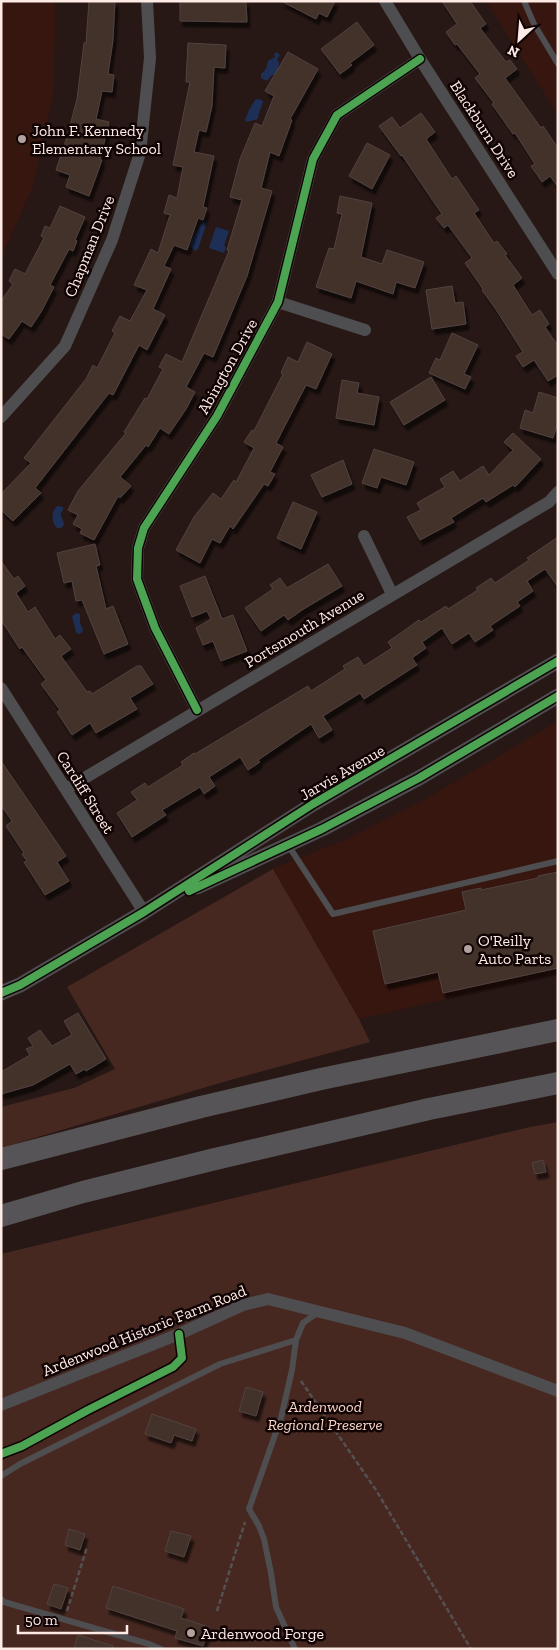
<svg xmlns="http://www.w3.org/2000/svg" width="559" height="1650" font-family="'Zilla Slab',serif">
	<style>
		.built { fill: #36160f }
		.green { fill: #472821 }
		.water { fill: #1e2f57 }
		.building { fill: #42302c; stroke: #514341; filter: url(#shadow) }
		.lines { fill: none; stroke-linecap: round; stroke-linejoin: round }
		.path { stroke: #555051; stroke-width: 2.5; stroke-dasharray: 5 2.5; stroke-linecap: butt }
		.service { stroke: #4e4e50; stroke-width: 6 }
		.minor { stroke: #4e4e50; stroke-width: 12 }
		.tertiary { stroke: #4e4e50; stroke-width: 15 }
		.motorway { stroke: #565456; stroke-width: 22 }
		.cycleway-casing { stroke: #0f0403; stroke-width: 11 }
		.cycleway { stroke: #4ca352; stroke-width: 8 }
		.poi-dot { fill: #b3a19d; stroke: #0f0403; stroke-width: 2 }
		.labels { text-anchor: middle; stroke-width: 5; stroke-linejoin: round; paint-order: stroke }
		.street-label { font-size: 16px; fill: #ffebe6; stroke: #0f0403 }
		.poi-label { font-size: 16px; fill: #ffebe6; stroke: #0f0403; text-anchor: start }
		.park-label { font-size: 16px; font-style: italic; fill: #f9d3c8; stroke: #0f0403 }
	</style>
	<defs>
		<filter id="shadow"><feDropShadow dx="3" dy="5.5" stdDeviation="1" flood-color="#0009"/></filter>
	</defs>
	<rect width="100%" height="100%" fill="#271815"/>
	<path class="built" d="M1 1H55L54 91 33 186 1 258Z
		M486 1H558V115Z
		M558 721V974L359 1019 273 869 349 838 424 800Z"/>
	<path class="green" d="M273 869 359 1019 370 1042 230 1080 1 1148V1107L74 1088 115 1069 67 987Z
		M558 1122V1649H1V1254L530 1127Z"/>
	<path class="water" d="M277 52 280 55 277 59 279 63 277 75H272L267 81 261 78V74L266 69 268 61 275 57 274 54Z
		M259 99 263 101C262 108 258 112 258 119L247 122 245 120 249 110 255 100Z
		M203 221 207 222 198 249 195 251 190 246C192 236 198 230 203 221Z
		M216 227 229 231 224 246 226 247 224 253 209 248Z
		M57 506 63 507V510L61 512C60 517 64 520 64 525L61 528H57C51 522 51 512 57 506Z
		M76 613 80 614V623L83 630 81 633 78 634 76 632 72 616Z"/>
	<path class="building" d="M89 1H115L113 40 108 74 114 75 112 92 102 91 96 119 109 122 100 160H102L89 196 66 187 70 175 56 170 67 137 77 99 84 43H86Z
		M180 1H246L247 22 180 21Z
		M281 1H335L327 17 319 13 316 19Z
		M442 1H470L486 24 480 28 506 62 510 60 517 69 505 78 541 128 543 126 558 148V187L550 176 542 182 531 166 535 164 515 133 513 134 492 104 494 103 475 78 480 74 457 44 455 45 446 32 457 24Z
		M357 22 374 45 350 63 352 65 340 74 321 49Z
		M188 43 226 45 225 68 214 67 212 106 206 132 199 130 194 152 214 156 203 207 207 208 203 220 198 218 187 250 174 245 164 266 171 269 153 309 165 315 147 350 139 345 113 395 109 393 35 488 41 493 13 521 1 510V494L31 463 24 458 86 379 93 365 97 368 115 333 112 331 120 316 130 321 147 290 134 285 151 249 158 253 170 215 164 213 169 195 177 198 183 167 173 165 190 82H186Z
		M288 52 318 69 290 119 292 120 279 156 270 152 261 188 272 191 247 276 213 357 204 353 186 387 195 392 186 409 169 434 160 428 148 447 146 445 120 477 131 486 120 498 118 496 94 540 80 533 82 529 73 524 78 515 68 510 78 491 126 433 124 432 145 398 147 399 163 369 159 367 166 354 182 362 229 251 227 250 242 200 230 197 240 159 255 123 262 126 274 96 265 91Z
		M421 113 435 132 426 139 452 179 456 176 479 210 474 213 494 243 497 241 507 254 505 255 522 278 513 285 532 315 540 310 549 324 545 327 558 346V375L548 381 534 360 523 367 516 356 523 352 497 311 482 290 483 289 465 263 472 258 448 225 444 228 436 218 442 214 402 155 401 156 379 126 392 117 400 128Z
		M367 143 390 155 372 189 349 176Z
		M340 196 372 203 361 257 382 264 387 250 424 262 415 288 396 282 393 294 356 281 351 298 316 287 329 248 334 249 342 214 337 213Z
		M60 206 85 217 75 240 77 241 73 251 69 249 50 285 54 287 41 312 31 327 22 321 9 339 1 334V301L13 284 9 281 15 269 25 274 44 238 41 236 45 226 50 228Z
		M452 286 455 303 463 302 466 324 432 329 426 290Z
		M452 333 478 345 464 374 471 377 465 389 429 373 436 358 440 360Z
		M307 342 332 354 316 389 306 385 276 443 283 447 270 472 275 474 268 486 264 484 233 529 230 526 220 543 212 539 200 563 176 550 194 517 213 493 221 499 234 480 236 482 254 448 244 442 252 430 254 431 283 374 281 373 288 357 298 362Z
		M431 377 445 400 404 425 390 402Z
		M342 380 359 383 357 393 379 397 374 425 336 418Z
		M539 392 558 398V422L553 438 520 428 525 410 533 413Z
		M513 433 541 459 515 487 513 485 486 502 483 498 451 518 454 522 420 540 407 517 421 510 417 503 445 487 440 479 453 471 460 481 483 466 489 475 513 450 504 442Z
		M374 449 414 462 406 485 381 477 377 488 362 483Z
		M343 460 352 484 322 497 311 475Z
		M293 502 317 512 301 549 277 538Z
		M558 537V587L545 569 527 581 533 591 517 602 520 606 490 626 493 630 475 642 469 633 452 644 442 628 422 642 426 648 412 658 417 665 364 699 360 693 323 716 332 730 319 738 311 724 258 760 260 762 248 770 240 757 209 777 215 786 204 794 200 787 162 810 166 815 132 837 117 813 137 800 131 792 145 783 148 787 183 765 181 762 194 753 195 754 308 686 311 691 345 669 343 666 358 657 364 666 392 648 388 642 419 620 421 622 446 606 448 609 478 590 476 588 491 578 495 583 529 560 527 558Z
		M95 544 100 565 96 566 106 609 113 606 128 644 104 654 82 600 76 601 72 581 64 583 57 553Z
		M1 561 14 579 18 576 25 586 16 593 28 612 35 607 55 639 60 635 71 649 61 656 87 692 90 691 92 694 137 666H141L153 684 130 698 137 709 96 733 90 723 72 735 57 712 60 710 41 684 46 680 22 647 20 649 1 620Z
		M328 564 342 586 302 610 288 620 284 615 261 631 245 608 273 589 270 585 280 578 287 588Z
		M205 576 222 619 233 615 247 651 221 661 213 641 203 645 196 628 211 619 207 611 192 617 180 586Z
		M1 761 66 856 57 862 69 881 45 895 24 862 27 861 22 854 24 853 6 826 12 821 1 805Z
		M558 872V968L443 993 438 972 385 984 373 931 466 910 462 892 481 888V890L538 878V876Z
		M78 1013 106 1059 86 1071 85 1069 76 1074 70 1064 33 1085 1 1094V1072L30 1055 26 1049 33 1046 28 1038 40 1030 52 1046 72 1035 64 1021Z
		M543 1160 546 1172 535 1174 532 1163Z
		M246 1387 263 1392 256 1416 239 1411Z
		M152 1414 196 1429 192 1441 174 1435 171 1443 145 1434Z
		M69 1529 85 1534 80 1550 65 1545Z
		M171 1531 191 1536 184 1557 165 1551Z
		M54 1584 68 1588 61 1609 47 1604Z
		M113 1586 184 1609 181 1618 209 1627 203 1646 175 1638 177 1631 106 1608Z
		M78 1635 113 1646 112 1649H74Z"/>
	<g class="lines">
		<path class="path" d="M301 1381 376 1490 471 1649
			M67 1611 87 1547
			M217 1611 245 1522"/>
		<path class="service" d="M524 1 534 24 558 64
			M288 845 333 914 558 861
			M1 1476 20 1464 220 1364 296 1340 303 1323 317 1313
			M1 1599 4 1602 149 1644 161 1649
			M295 1649 276 1607 271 1573 264 1539 259 1526 249 1509 281 1418 292 1370 296 1340"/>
		<path class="minor" d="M385 1 420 59 558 274
			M278 302 365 330
			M1 417 65 346 112 240 140 153 150 58 147 1
			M364 536 392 594
			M1 688 144 912
			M197 710 155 628 137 579 138 548 144 528 217 416 278 302 313 159 337 115 420 59
			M66 789 549 502 558 492
			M1 1405 179 1334 243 1305 268 1299 405 1333 558 1391"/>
		<path class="tertiary" d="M197 887 322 829 419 778 558 696
			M1 993 20 985 144 912 313 804 558 661"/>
		<path class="motorway" d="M1 1159 201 1107 321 1079 558 1030
			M1 1216 83 1192 211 1160 429 1109 558 1083"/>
		<g class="cycleway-casing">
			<path id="cycleway" d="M197 710 155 628 137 579 138 548 144 528 217 416 278 302 313 159 337 115 420 59
				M189 891 322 829 419 778 558 696
				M1 993 20 985 144 912 313 804 558 661
				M1 1454 22 1446 88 1410 173 1367 182 1358 179 1334"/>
		</g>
		<use href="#cycleway" class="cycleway"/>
	</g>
	<g class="poi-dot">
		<circle cx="22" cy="139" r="5"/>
		<circle cx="468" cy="949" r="5"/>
		<circle cx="191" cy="1633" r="5"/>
	</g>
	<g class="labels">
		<g class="street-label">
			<text transform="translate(485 129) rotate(57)" y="6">Blackburn Drive</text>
			<text transform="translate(89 246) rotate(-68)" y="6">Chapman Drive</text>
			<text transform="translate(227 366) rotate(-61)" y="6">Abington Drive</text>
			<text transform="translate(304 628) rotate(-31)" y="6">Portsmouth Avenue</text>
			<text transform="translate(342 772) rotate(-30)" y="6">Jarvis Avenue</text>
			<text transform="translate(86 792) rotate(58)" y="6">Cardiff Street</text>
			<text transform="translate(144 1330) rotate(-22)" y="6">Ardenwood Historic Farm Road</text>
		</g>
		<g class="poi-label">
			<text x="32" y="136">John F. Kennedy<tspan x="32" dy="18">Elementary School</tspan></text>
			<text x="478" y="946">O'Reilly<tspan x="478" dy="18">Auto Parts</tspan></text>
			<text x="201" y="1639">Ardenwood Forge</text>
		</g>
		<g class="park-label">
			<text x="325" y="1412">Ardenwood<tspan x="325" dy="18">Regional Preserve</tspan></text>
		</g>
	</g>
	<rect width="559" height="1650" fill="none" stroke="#ffebe6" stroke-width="5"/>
	<g transform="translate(519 40) rotate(206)" stroke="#0f0403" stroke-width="4" paint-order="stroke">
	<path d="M0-4L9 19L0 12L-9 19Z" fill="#ffebe6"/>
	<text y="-8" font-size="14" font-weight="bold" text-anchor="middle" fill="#ffebe6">N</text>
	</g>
	<path d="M18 1625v8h109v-8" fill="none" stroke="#ffebe6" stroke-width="2.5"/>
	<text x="25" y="1625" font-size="15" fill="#ffebe6" stroke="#0f0403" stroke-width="4" paint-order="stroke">50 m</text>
</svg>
